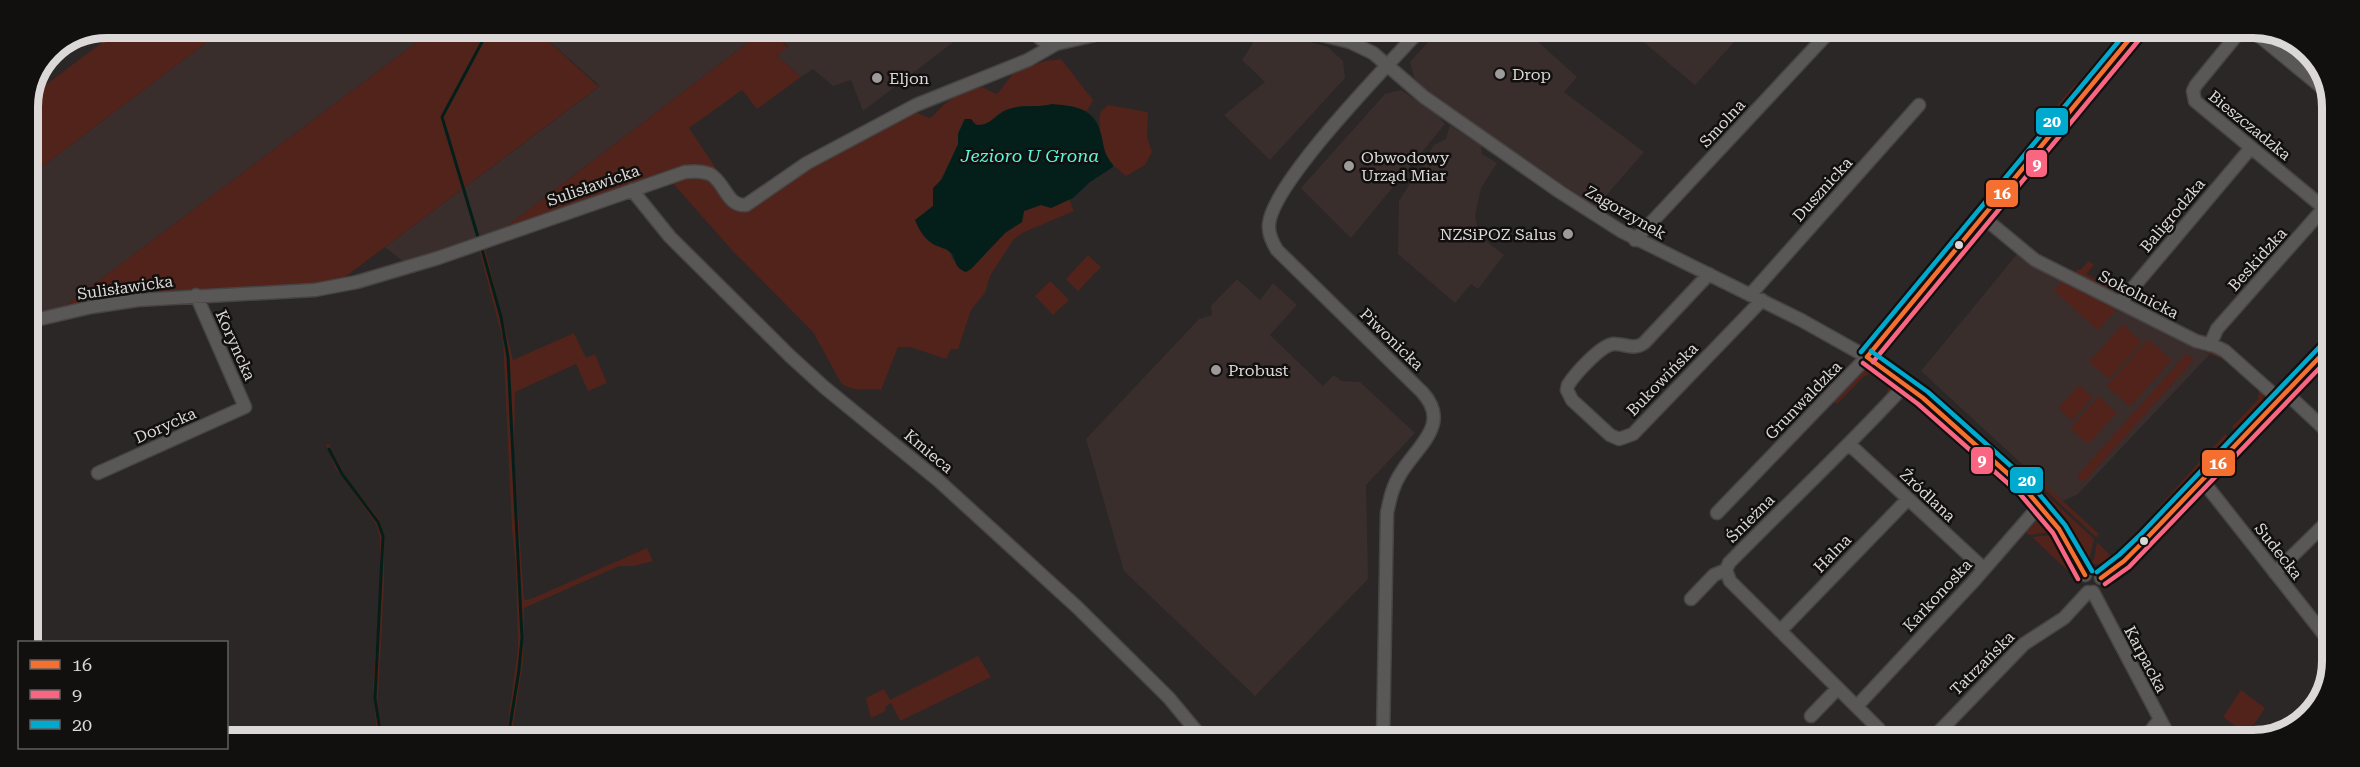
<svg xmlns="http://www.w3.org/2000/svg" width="2360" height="767" font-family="'Roboto Serif',serif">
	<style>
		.built { fill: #392e2c }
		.green { fill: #52231a }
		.water { fill: #041f1a }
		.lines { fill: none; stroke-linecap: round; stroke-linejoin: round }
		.stream { stroke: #041f1a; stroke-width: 3 }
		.minor-casing { stroke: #464444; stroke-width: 15 }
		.minor { stroke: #5a5857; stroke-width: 12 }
		.bus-1-casing { stroke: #120f0f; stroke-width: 9 }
		.bus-2-casing { stroke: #120f0f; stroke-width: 9 }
		.bus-3-casing { stroke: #120f0f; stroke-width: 9 }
		.bus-1 { stroke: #f46f30; stroke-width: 4.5 }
		.bus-2 { stroke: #fa6682; stroke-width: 4.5 }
		.bus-3 { stroke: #00a9ce; stroke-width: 4.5 }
		.poi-dot { fill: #9d9a99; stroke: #120f0f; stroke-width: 2 }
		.bus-dot { fill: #dbd8d7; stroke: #120f0f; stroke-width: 2 }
		.labels { text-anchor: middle; stroke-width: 5; stroke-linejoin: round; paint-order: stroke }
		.poi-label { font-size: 16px; fill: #dbd8d7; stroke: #120f0f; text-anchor: start }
		.street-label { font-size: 16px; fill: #dbd8d7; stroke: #120f0f }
		.water-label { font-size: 18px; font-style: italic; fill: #5bf6da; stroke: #120f0f }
		.rim { fill: none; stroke: #dbd8d7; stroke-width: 8 }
		.line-badge { stroke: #120f0f; stroke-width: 2 }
		.badge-label { font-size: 16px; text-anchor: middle; font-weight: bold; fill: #fff }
	</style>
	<rect width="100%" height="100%" fill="#2a2726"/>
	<path class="built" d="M227 27H437L62 308 27 317V178Z
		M534 28H767L502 230 405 263 385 247 600 86Z
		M767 28H972L863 111 851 80 833 86 813 69 801 77 777 56 788 46Z
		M1262 29 1328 47 1343 61 1345 78 1270 160 1224 115 1265 82 1242 60Z
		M1440 29H1524L1577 77 1564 92 1644 152 1596 207 1423 89 1414 77 1410 62Z
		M1628 29H1746L1695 85Z
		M1401 90 1437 114 1445 124 1351 238 1301 188 1385 94Z
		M1450 125 1481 146 1482 154 1497 163 1481 188 1475 216 1479 236 1504 255 1478 289 1471 284 1455 303 1398 254 1399 201 1434 145 1446 139Z
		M2018 253 2030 263 2210 354 2077 495 2062 501 1921 371Z
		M1237 279 1260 300 1273 283 1297 305 1270 335 1323 386 1334 375 1341 381 1360 382 1415 433 1366 485 1368 579 1255 696 1124 571 1086 439 1199 319 1212 315 1211 306Z"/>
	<path class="green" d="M123 27H227L27 178V106L32 95Z
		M437 27 534 28 597 85H601L341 280 274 288 163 291 94 300 62 308Z
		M767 28 788 47 777 56 801 77 757 109 742 90 689 128 717 170 606 193 502 230Z
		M1061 59 1093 100 1087 111C1070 104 1058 107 1041 106 1030 106 1020 105 1009 109 988 115 992 134 964 119L958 134 959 144 933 194V206L920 217 934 245C942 248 951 249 952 259L971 269 1005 233 1021 222 1024 211 1041 205 1051 208 1069 199 1074 211 1022 233 1013 240 990 276 985 293 971 310 958 349H951L946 359 910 347H898L881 390C866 388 854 393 841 383L813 332 731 249 670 180 679 177H707C717 188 729 212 745 210L803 170 914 112 930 118C937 114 939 108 945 104 954 95 970 90 982 87L996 94 999 92 1014 72 1045 61Z
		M2076 83 2082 88 2060 114 2054 109Z
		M1108 105 1148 112 1147 137 1152 152 1145 165 1126 176C1119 170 1111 164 1105 155 1102 149 1097 118 1101 112 1102 109 1106 108 1108 105Z
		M485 248 513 360 574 333 586 358 595 354 607 383 588 391 576 364 515 392 514 455 524 600 531 599 647 548 653 561 635 566H619L524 608 523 662 511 738H506L518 648 516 569 512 529 503 340 479 249Z
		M1088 255 1101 267 1078 291 1066 279Z
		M2089 261 2094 265 2086 274 2113 288H2123L2117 294 2074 276 2077 270H2080Z
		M2063 280 2118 308 2098 330 2054 291Z
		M1050 281 1069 300 1053 315 1035 296Z
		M2130 314 2216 351 2264 393 2263 401 2234 430 2232 427 2258 399 2259 390 2225 360 2210 354Z
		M2123 324 2142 342 2109 379 2089 362Z
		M2148 339 2172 360 2130 407 2107 386Z
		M2186 354 2194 360 2084 482 2077 476Z
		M1873 367 1885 374 1883 377 1891 383 1892 388 1887 394 1888 387 1870 374 1863 377 1837 404 1832 399 1860 372Z
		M2079 385 2093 397 2072 421 2058 408Z
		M2099 396 2117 413 2088 444 2070 428Z
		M2225 434 2228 437 2157 510H2156Z
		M329 444 344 474 379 519 384 534V588L378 697 379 715 384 738 377 736 373 688 380 585V538L376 524 336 469 326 445Z
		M2030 471 2099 534 2096 537 2028 474Z
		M2033 482 2094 539 2090 557 2084 561 2049 508 2029 487Z
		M2041 519 2051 532 2029 535 2026 532 2036 521Z
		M2053 535 2071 571 2069 572 2032 537Z
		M2097 542 2111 556V559C2104 564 2099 566 2090 563L2094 559Z
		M978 656 991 677 900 721 891 703 885 707 886 711 871 718 866 698 884 689 890 700Z
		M2241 690 2265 708 2247 735 2223 717Z"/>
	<path class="water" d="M1052 104C1075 106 1095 108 1101 134 1105 149 1103 152 1113 165V167L1090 182 1073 198 1051 208 1041 205 1024 211 1022 222 1005 233 971 269 966 272C952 267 957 257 949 251 945 248 939 247 935 245 925 240 919 230 915 220L933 206V188L942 179 958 144V134L965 119H971L976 125C992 126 996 113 1009 109 1024 104 1038 108 1052 104Z"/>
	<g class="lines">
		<path class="stream" d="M478 237 442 117 490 27
			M482 249 501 317 508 357 522 638 519 670 508 738
			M329 449 342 474 378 522 383 536 375 698 381 738"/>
		<g class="minor-casing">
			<path id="minor" d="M1028 28 1042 40 1056 44
				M1298 29 1350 42 1373 53 1424 97 1560 192 1621 231 1801 320 1867 357 1891 373 1923 398 2040 505 2059 529 2085 575
				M2241 30 2196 85 2193 91 2195 101 2324 208
				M2252 30 2331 95
				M632 190 670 237 790 356 824 387 939 481 1078 608 1169 698 1203 739
				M1983 217 2035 260 2196 341 2215 346 2225 351 2280 400
				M1635 240 1832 29
				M1709 274 1644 343C1633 351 1625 343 1613 344 1600 346 1575 374 1568 385L1567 390 1572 400 1610 435 1619 439 1633 434 1762 300
				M1750 295 1919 105
				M2120 303 2250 149
				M27 322 91 307 138 300 315 290 357 282 438 258 685 172C693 171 702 171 710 174 725 182 727 207 746 205L807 163 916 105 1028 60 1056 44 1125 28
				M2210 345 2217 329 2332 199
				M2286 393 2331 435
				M1850 445 1984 569
				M98 473 245 407 196 295
				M2202 480 2330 642
				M1717 513 1867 357 2137 30
				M2275 573 2331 518
				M2101 578 2124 561 2144 541 2332 344
				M2093 592 2171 740
				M1691 599 1714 575 1726 570
				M1780 631 1908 499
				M1857 706 1972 583 2040 505
				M1811 716 1838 688
				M1879 729 1730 581 1726 570 1729 563C1788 503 1849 446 1906 384
				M1383 739 1387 513C1390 498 1393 485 1401 473 1417 446 1452 424 1422 392L1277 250C1272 242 1268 234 1269 224 1273 182 1388 65 1421 29
				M1931 740 2024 644 2064 618 2088 592
				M2144 740 2159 720"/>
		</g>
		<use href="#minor" class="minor"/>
		<g class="bus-1-casing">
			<path id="bus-1" d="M1867 357 2137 30
				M1867 357 1923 398 2025 489 2059 529 2085 575
				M2101 578 2124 561 2144 541 2332 344"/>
		</g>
		<g class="bus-2-casing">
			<path id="bus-2" d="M1873 362 2143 35
				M1863 363 1918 404 2020 494 2053 533 2078 579
				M2105 584 2129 567 2149 546 2332 355"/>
		</g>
		<g class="bus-3-casing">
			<path id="bus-3" d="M1871 351 1928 392 2030 483 2065 525 2092 571
				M1861 352 2128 30
				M2097 572 2119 555 2139 536 2327 339"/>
		</g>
		<use href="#bus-1" class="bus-1"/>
		<use href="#bus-2" class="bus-2"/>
		<use href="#bus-3" class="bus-3"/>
	</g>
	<g class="poi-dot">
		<circle cx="1500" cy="74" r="6"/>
		<circle cx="877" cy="78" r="6"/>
		<circle cx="1349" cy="166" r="6"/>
		<circle cx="1568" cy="234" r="6"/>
		<circle cx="1216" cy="370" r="6"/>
	</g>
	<g class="bus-dot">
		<circle cx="1959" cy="245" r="5"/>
		<circle cx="2144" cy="541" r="5"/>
	</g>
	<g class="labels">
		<g class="poi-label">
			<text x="1512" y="80">Drop</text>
			<text x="889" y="84">Eljon</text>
			<text x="1361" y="163">Obwodowy<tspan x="1361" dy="18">Urząd Miar</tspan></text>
			<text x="1556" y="240" text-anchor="end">NZSiPOZ Salus</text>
			<text x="1228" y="376">Probust</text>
		</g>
		<g class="street-label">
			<text transform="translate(1722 123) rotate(-47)" y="6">Smolna</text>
			<text transform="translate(2250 125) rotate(39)" y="6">Bieszczadzka</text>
			<text transform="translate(593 185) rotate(-19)" y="6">Sulisławicka</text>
			<text transform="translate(1822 189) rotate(-48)" y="6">Dusznicka</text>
			<text transform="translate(1626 212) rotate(30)" y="6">Zagorzynek</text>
			<text transform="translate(2172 215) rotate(-50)" y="6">Baligrodzka</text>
			<text transform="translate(2257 259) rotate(-48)" y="6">Beskidzka</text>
			<text transform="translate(125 287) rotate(-8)" y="6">Sulisławicka</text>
			<text transform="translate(2139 294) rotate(27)" y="6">Sokolnicka</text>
			<text transform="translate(1392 339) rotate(44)" y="6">Piwonicka</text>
			<text transform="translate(236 345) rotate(66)" y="6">Koryncka</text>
			<text transform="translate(1662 379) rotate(-46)" y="6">Bukowińska</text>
			<text transform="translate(1803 400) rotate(-46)" y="6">Grunwaldzka</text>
			<text transform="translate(165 425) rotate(-24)" y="6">Dorycka</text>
			<text transform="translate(929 451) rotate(40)" y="6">Kmieca</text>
			<text transform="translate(1928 495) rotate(43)" y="6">Źródlana</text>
			<text transform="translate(1750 518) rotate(-45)" y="6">Śnieżna</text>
			<text transform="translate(2279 551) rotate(52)" y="6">Sudecka</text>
			<text transform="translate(1832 553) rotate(-46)" y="6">Halna</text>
			<text transform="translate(1937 595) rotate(-47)" y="6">Karkonoska</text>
			<text transform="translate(2146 659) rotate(62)" y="6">Karpacka</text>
			<text transform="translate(1982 663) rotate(-45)" y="6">Tatrzańska</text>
		</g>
		<g class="water-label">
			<text x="1030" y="162">Jezioro U Grona</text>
		</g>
	</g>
	<path d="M0 0H2360V767H0ZM107 38H2253A69 69 0 0 1 2322 107V661A69 69 0 0 1 2253 730H107A69 69 0 0 1 38 661V107A69 69 0 0 1 107 38Z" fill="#120f0f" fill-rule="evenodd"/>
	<path class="rim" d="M107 38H2253A69 69 0 0 1 2322 107V661A69 69 0 0 1 2253 730H107A69 69 0 0 1 38 661V107A69 69 0 0 1 107 38Z"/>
	<g class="line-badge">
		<rect x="2035" y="107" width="34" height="29" rx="6" fill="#00a9ce"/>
		<rect x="2025" y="149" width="23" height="29" rx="6" fill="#fa6682"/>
		<rect x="1985" y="179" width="34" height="29" rx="6" fill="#f46f30"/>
		<rect x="1970" y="446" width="24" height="29" rx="6" fill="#fa6682"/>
		<rect x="2201" y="449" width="35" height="28" rx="6" fill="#f46f30"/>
		<rect x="2009" y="466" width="35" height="28" rx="6" fill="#00a9ce"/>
	</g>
	<g class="badge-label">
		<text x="2052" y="127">20</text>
		<text x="2037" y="170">9</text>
		<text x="2002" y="199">16</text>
		<text x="1982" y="466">9</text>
		<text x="2218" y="469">16</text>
		<text x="2027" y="486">20</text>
	</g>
	<rect x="18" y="641" width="210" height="108" fill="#120f0f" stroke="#625f5f" stroke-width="1.5"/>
	<rect x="30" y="660" width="30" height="9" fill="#f46f30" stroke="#625f5f" stroke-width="1.5"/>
	<text x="72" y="671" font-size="18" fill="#dbd8d7">16</text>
	<rect x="30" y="690" width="30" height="9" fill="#fa6682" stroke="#625f5f" stroke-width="1.5"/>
	<text x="72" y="701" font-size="18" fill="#dbd8d7">9</text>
	<rect x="30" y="720" width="30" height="9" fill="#00a9ce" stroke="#625f5f" stroke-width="1.5"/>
	<text x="72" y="731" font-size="18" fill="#dbd8d7">20</text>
</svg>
